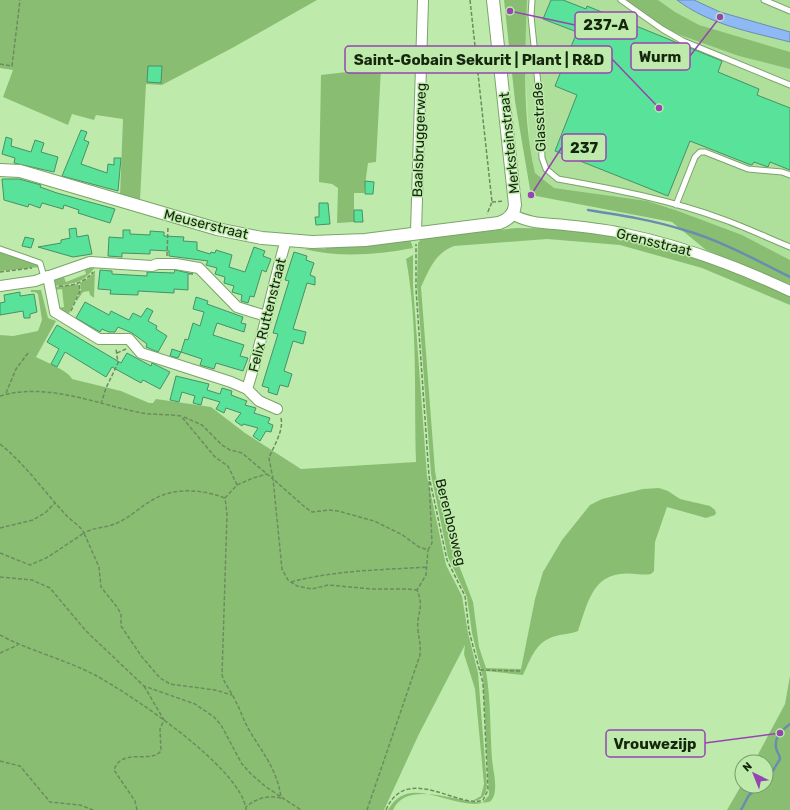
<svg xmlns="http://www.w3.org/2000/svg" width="790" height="810" font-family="Rubik,sans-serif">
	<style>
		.built { fill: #afe09b }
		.green { fill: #89be72 }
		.water { fill: #8fb9f4; stroke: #6a8daf }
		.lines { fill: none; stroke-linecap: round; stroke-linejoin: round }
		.stream { stroke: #6a8daf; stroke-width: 2.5 }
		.building { fill: #59e299; stroke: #489067 }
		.service-casing { stroke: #7aa468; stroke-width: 7 }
		.minor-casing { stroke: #7aa468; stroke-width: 12 }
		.tertiary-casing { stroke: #7aa468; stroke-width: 14 }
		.path { stroke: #6c8b5f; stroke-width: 1.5; stroke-dasharray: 4 2; stroke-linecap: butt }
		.service { stroke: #fff; stroke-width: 5 }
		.minor { stroke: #fff; stroke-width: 10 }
		.tertiary { stroke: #fff; stroke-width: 12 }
		.labels { text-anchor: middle; stroke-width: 3; stroke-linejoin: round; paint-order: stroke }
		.street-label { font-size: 14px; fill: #15260e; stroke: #beebab }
		.leader { fill: none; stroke: #9744b3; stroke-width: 1.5 }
		.callout-dot { fill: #9744b3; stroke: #beebab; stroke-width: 1.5 }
		.callout { fill: #beebab; stroke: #9744b3; stroke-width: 1.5 }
		.callout-label { font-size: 15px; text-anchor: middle; font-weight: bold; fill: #15260e }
	</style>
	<rect width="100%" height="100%" fill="#beebab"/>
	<path class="built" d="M527 0H790V271L669 212 557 192 534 173 530 152 525 64Z"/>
	<path class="green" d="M0 0H317L234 47 162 85 146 84 140 200 120 195 123 119 96 115 94 120 72 114 68 125 3 97 13 70 0 68Z
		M504 0H527C525 55 522 119 535 173L554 188 647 201 678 211 742 235 790 260V284L706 250 672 222 531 195 515 101Z
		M625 0H658L675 12 699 25 790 52V69L739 56 680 35 660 25Z
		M381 68 376 162 368 163 364 193H354V222L337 223 338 188 332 184 319 182 321 75Z
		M516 228C563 228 610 233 656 244 702 257 746 277 790 296V305L702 268 620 245 547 239 454 246C435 253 429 270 421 287L435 471 439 494 451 544 473 602 479 647 486 668 521 669 535 599 543 572 562 540 590 505 602 499 643 489 659 488 668 491 680 499 710 506 715 510 716 513 715 515 706 518 667 507 655 542 654 571 651 574C641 576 631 572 620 574 591 577 586 609 578 631 571 634 563 634 556 636 536 641 531 658 523 675L486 671C491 701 490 730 492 759 493 770 496 780 495 790 495 794 493 798 491 801 473 810 409 775 393 810H388C409 772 451 810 482 803L489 795 483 678 472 633 467 597 448 557 431 474 417 284 418 243 422 238Z
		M410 239 413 248C376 255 340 258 304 249H326V246Z
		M0 252 38 264 40 267 0 271Z
		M413 255V286L427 476 446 565 462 596 468 633 478 673 487 786C486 796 481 801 472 801L481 796 484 784 475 689 464 654 465 645 419 734 384 810H0V335L13 336 38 331 42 320 38 294 35 292H31V290H41L48 318 56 321 36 357C45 362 68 370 72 379L121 391 149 403H153L156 399 211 407 245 433 301 469 416 462C414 398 418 322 406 259Z
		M96 266C81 285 75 283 54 286L55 278 63 275 66 282 86 274 84 267Z
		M95 270 94 298 90 295 89 291 83 292 76 302 81 290 80 283 89 278Z
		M78 284 80 290 67 318 57 308 64 307 62 289 54 290V287Z
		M790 676V810H727L742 784V786H766V762H754L785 704Z"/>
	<path class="water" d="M677 0H694L720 12 790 32V42C751 32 710 25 677 0Z"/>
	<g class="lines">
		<path class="stream" d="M588 210C620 215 652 220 684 230 720 240 756 260 790 277
			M766 782 780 759C780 754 776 752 776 747 774 737 783 729 790 724
			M741 810 749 795 760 786"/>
	</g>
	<path class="building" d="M551 0H563L586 9 587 6 722 61 718 72 759 89 757 95 790 108V170L770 162 768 167 754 162 752 165H751L690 141 668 196 555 151 577 95 555 86 577 32 543 19Z
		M148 66H162L161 83 147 82Z
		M81 130 87 132 84 140 89 142 81 164 107 173 108 164 114 165V158H121L118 191 62 176Z
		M6 137 12 139 11 146 31 152 35 140 44 143 41 152 58 157 54 172 14 163 15 158 2 154Z
		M19 179 41 185 40 187 57 193 115 209 110 223 78 213 79 210 64 205 63 209 42 203 40 208 29 204 28 207 4 200 2 179Z
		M365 181 374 182 373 194H365Z
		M319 203H328L330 224 316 225 315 217H319Z
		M354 210H362L363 222H354Z
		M76 228 77 237 88 235 92 254 73 257 38 247 61 243V240L70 238 69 229Z
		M123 230H130V234L150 235V231L164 232V236L184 237 183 241 197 242V250L210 254 211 252 215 253 216 250 232 255 229 267 245 272 254 247 265 251 263 256 271 259 266 272 262 270 254 297 250 296 248 303 241 301 242 295 232 292 234 286 224 283 225 277 215 274 217 268 206 265 208 261 169 256V251L150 250V254L122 253V257L108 256 109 237 123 238Z
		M25 237 34 239 31 248 22 246Z
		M294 252 307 256 306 260 314 263 310 275 315 277V285L307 283 293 329 306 332 303 344 293 341 284 371 292 374 288 387 280 385 277 395 268 392 269 388 262 386 278 334 273 333 289 281 285 280Z
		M100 270 112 271V274L147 276V272L174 273 175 270 193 274H188V290L174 289V293L138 291V295L110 294 111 290 98 289Z
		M20 292V296L34 294 37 312 30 314V318H24L23 311 0 315V303L5 302 4 295Z
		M196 297 208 301 207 304 243 317 241 323 246 324 244 332 217 323 213 335 244 345 240 356 248 358 243 371 216 363 214 369 200 365 202 359 181 352 178 358 170 356 172 349 181 352 185 339 188 340 193 323 200 326 204 312 193 309Z
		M85 302 109 315 111 311 129 320 133 313 141 317 147 308 153 311 148 321 157 326 156 329 167 336 158 352 146 347 147 344 132 333 118 327 115 332H109L102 329 100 332 76 318Z
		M57 325 121 363 127 353 151 366 152 363 170 372 160 389 143 380 141 383 112 367 106 377 65 352 57 367 51 364 59 349 47 342Z
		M176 376 209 384 207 390 220 394 222 388 232 391 231 395 247 401 245 405 256 408 254 413 270 418 268 423 273 425 271 432 266 431 260 441 253 436 258 428 243 424 242 426 235 421 241 413 226 408 224 413 216 409 220 402 203 397 201 405 193 403 195 396 182 392 179 402 170 400Z"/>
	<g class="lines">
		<g class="service-casing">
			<path id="service" d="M532 0 531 16 540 104 542 158 546 169 558 179C614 189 671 200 725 220 747 228 768 238 790 247
				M621 0 662 29 683 41 790 85
				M764 0 790 11
				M676 205 695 157 700 152H705L748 169 782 172 790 175
				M0 249 40 263 44 277"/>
		</g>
		<g class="minor-casing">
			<path id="minor" d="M512 214C529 224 547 223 565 225 585 227 606 229 626 234 683 246 737 266 790 291
				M416 232 423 0
				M48 276 55 312 99 339H129L141 353 231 382 247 389 259 401 277 409
				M0 286 35 281 90 262 152 266 157 264H176L199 268 237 307 266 316
				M247 389C263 340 271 290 286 240"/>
		</g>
		<g class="tertiary-casing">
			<path id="tertiary" d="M0 170 20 171 217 229 262 238 312 242 365 240 499 223C508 220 514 215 515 205L493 0"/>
		</g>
		<path class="path" d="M470 0 492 202 487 214
			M0 64 12 66 20 0
			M492 202 504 201
			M167 256 168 226
			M0 272 32 268
			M59 286C73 286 84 283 93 272
			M71 311 80 291 79 283
			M117 353 126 349
			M6 393 16 369 28 353
			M0 396C47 382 96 404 142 413 155 415 168 414 181 416L215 457 228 466 237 485 225 498 227 514 222 675C225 685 231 691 235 700 240 709 243 719 248 728 261 751 278 770 281 798 267 795 257 798 246 807
			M101 404 106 388 118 363 116 349
			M184 417 202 425 222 445 230 450 242 453 273 479 282 569 288 580 297 586 312 589 328 585 372 589H408L417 590
			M281 418C284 431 273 447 269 458L273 479 306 508 312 512 329 510 338 511 374 521 401 534 419 547 428 550 432 543 429 479
			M0 444C25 464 43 490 65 514 71 521 80 525 84 533 94 527 106 528 117 523 131 517 142 505 156 498 177 487 204 490 225 498
			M237 485 253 478 267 474
			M0 528 33 520 45 513 55 503
			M0 553 30 565 48 557 84 533 99 567 101 587 117 607 121 614V626L142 657 160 678 170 684 215 690 232 695
			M0 577 32 580 50 588 86 631 144 686 195 704 214 717 221 725 242 764 251 774 266 787 301 810
			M291 582C336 570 381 570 428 567
			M0 635C30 651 64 659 95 675 130 694 243 769 246 810
			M0 653 18 645
			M480 670 521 671
			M0 761 20 766 50 802 80 805 93 810
			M137 810 135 801 114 770C122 747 150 764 161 751L160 729 164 720 144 686
			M367 810 420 655C421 644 419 640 418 630 416 613 425 609 417 590L426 575 428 550
			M386 810C406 762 460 810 483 800L488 790 483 683 469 631 465 596 447 560 429 476 416 289V244"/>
		<use href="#service" class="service"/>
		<use href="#minor" class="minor"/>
		<use href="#tertiary" class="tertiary"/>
	</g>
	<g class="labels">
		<g class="street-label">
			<text transform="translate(539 117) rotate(-93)" y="5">Glasstraße</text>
			<text transform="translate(419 140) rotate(-88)" y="5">Baalsbruggerweg</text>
			<text transform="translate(509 143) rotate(-96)" y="5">Merksteinstraat</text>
			<text transform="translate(206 224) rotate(14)" y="5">Meuserstraat</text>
			<text transform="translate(654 242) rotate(14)" y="5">Grensstraat</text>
			<text transform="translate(267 315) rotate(-76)" y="5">Felix Ruttenstraat</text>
			<text transform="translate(451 522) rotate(76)" y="5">Berenbosweg</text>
		</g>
	</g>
	<path class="leader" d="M510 11L575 25M720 17L690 56M659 108L612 59M531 195L562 147M780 733L705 743"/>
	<g class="callout-dot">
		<circle cx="510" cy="11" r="4"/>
		<circle cx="720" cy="17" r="4"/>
		<circle cx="659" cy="108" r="4"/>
		<circle cx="531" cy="195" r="4"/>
		<circle cx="780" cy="733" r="4"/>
	</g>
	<g class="callout">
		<rect x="575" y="12" width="62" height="27" rx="4"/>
		<rect x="631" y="43" width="59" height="27" rx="4"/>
		<rect x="345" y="46" width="267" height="27" rx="4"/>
		<rect x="562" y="134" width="44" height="27" rx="4"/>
		<rect x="606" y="730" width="99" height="27" rx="4"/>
	</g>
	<g class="callout-label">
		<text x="606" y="30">237-A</text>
		<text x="660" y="62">Wurm</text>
		<text x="479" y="65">Saint-Gobain Sekurit | Plant | R&amp;D</text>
		<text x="584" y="153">237</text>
		<text x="655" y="749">Vrouwezijp</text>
	</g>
	<g transform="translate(754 774) rotate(317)"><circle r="19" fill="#beebab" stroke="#7a9c6c"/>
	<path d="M0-3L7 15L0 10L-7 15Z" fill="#9744b3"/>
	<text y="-6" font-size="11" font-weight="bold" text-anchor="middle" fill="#15260e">N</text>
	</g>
</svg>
